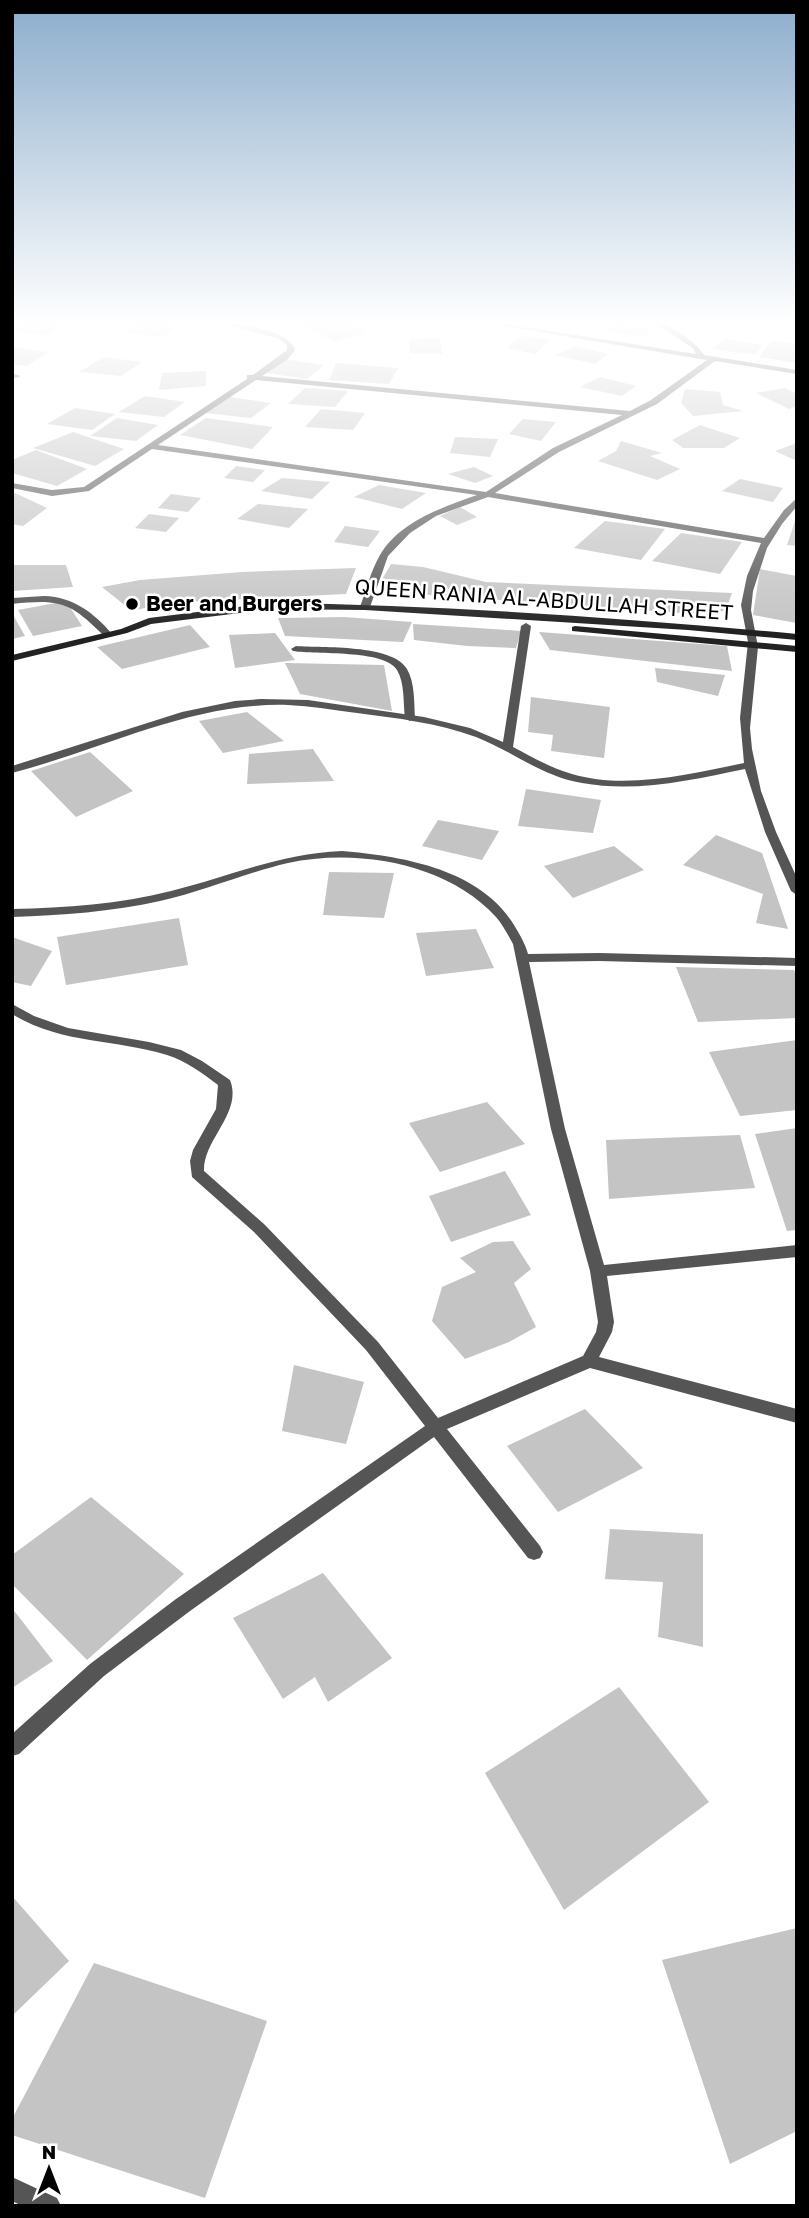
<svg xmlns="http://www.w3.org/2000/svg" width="809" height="2218" font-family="'Golos Text',sans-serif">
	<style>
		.building { fill: #c4c4c4 }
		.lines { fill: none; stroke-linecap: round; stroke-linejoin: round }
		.lane { fill: #555; fill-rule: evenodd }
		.street { fill: #555; fill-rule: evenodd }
		.secondary { fill: #222; fill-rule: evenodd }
		.poi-dot { fill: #000; stroke: #fff; stroke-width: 2.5 }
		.labels { text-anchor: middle; stroke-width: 5; stroke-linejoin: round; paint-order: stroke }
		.far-street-label { font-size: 21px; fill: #000; stroke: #fff }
		.far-poi-label { font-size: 21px; font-weight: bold; fill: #000; stroke: #fff; text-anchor: start }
	</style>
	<rect width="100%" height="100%" fill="#fff"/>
	<path class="building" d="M23 322H56L66 323 45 335 12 332V327Z
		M141 322H163L182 324 162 337 122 332Z
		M277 322H345L361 325 365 332 336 342 310 330Z
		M615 322 651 327 645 337 602 331Z
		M520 336 550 339 536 354 507 348Z
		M440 338 442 354 410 353 409 339Z
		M724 339 762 345 756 355 712 349Z
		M771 341 797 344V363L759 357Z
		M575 346 608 354 595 364 555 355Z
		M12 347 49 352 27 366 12 364Z
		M104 357 142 362 121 376 79 372Z
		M284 359 324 365 307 379 266 373Z
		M336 363 398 368 389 384 329 380Z
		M206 371V386L159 390 162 373Z
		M600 377 636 386 622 396 580 387Z
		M305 388 348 391 335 407 288 404Z
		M785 388 797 394V406L789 409 756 393Z
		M685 389 720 392 723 405 743 411 693 416 681 403Z
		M145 396 185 402 164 417 119 412Z
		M230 397 271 403 251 418 205 413Z
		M75 408 115 414 92 430 47 424Z
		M321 409 365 413 353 430 305 427Z
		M117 418 158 425 136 441 90 436Z
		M206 418 273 427 252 449 180 435Z
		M523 419 556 422 541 441 509 434Z
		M700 425 718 431 740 438 724 448H683L672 440Z
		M73 432 124 449 95 466 33 448Z
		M455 437 498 439 490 457 450 453Z
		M621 441 662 453 650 456 680 469 657 480 598 461 616 451Z
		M797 443V461L775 451Z
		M36 450 87 469 57 486 12 473V460Z
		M236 466 265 470 253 482 224 478Z
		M474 467 493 476 475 483 448 474Z
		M282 478 330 482 312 499 261 491Z
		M740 479 783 488 773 502 722 491Z
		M379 485 426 493 402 509 354 497Z
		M15 493 47 508 23 526 12 524V495Z
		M171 494 201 498 188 512 158 508Z
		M258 504 308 509 289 528 237 519Z
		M460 507 477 517 457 525 440 516Z
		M149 514 179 518 166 532 135 528Z
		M796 518H797V546L787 545Z
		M605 521 665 529 641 560 574 548Z
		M345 526 380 531 368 547 334 542Z
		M681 533 742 542 720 574 652 561Z
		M391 564 423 567 486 582 732 593 726 610 709 615 430 595 398 592 380 583Z
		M12 565H66L73 587 12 591Z
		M356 568 346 594 166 603 132 611 102 587 140 580 242 572Z
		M760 569 797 576V623L753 615Z
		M66 601 82 626 33 636 18 610Z
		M12 613 25 636 12 639Z
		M344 617 412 622 403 642 285 636 278 618Z
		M413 624 478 628 521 631 516 648 467 646 414 640Z
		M190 625 210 647 122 669 97 647Z
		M539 632 727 646 732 671 550 650Z
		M275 633 295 660 235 668 229 635Z
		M285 663 384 665 392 711 300 694Z
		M655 668 725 675 718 696 657 682Z
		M531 697 610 707 604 758 551 751 553 735 528 732Z
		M247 712 284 741 223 753 199 721Z
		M313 749 334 781 247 784 249 754Z
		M90 752 133 791 76 817 31 771Z
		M526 789 601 800 593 833 518 826Z
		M438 820 499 831 482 860 422 846Z
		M716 835 762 853 788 929 756 923 763 894 683 865Z
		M614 846 644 870 573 898 544 866Z
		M329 872 394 873 384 918 323 915Z
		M179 918 188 965 66 985 57 937Z
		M476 929 494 968 426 976 416 933Z
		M12 937 52 951 31 986 12 982Z
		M676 967 794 970 797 976V1018L698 1022Z
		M797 1040V1110L740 1116 709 1052Z
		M487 1102 525 1144 440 1172 409 1123Z
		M797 1128V1230L787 1231 755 1134Z
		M740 1135 755 1188 609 1199 606 1140Z
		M505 1171 531 1215 451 1242 429 1196Z
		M513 1241 531 1269 514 1283 536 1327 509 1342 465 1359 432 1321 442 1287 476 1272 460 1258 493 1242Z
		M294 1365 364 1382 346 1444 282 1431Z
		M585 1409 643 1468 558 1512 507 1446Z
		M91 1497 184 1574 87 1660 12 1584V1555Z
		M610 1529 703 1534V1647L658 1637 663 1582 605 1579Z
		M323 1573 392 1658 328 1702 315 1677 283 1699 233 1618Z
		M12 1608 53 1661 12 1688Z
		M619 1687 709 1802 564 1910 485 1773Z
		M12 1896 69 1961 12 2016Z
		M797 1928V2131L730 2164 662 1960Z
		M94 1963 267 2021 205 2198 12 2135V2119Z"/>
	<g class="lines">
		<path class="lane" d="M296 646C322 648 393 644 407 669 415 683 414 702 415 718L410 721 405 718C403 703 405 683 397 670 384 649 316 655 293 651L291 649Z"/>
		<path class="street" d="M216 322C234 322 291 330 295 350L288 359 262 376 630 411 651 400 707 360 480 322H494L696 354 693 348 652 322C666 321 697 342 704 355L797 370V374L715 361 657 404 559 452 495 493 764 538 784 510 797 498V506L782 524 767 548 753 591 751 610 758 647 750 728 752 749 761 791 776 832 797 878V895L791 891 765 832 745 769C692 780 636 793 582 783 543 777 512 751 476 737 438 723 396 718 357 713 334 710 311 706 288 705 192 702 104 749 12 773V766L182 712 235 701 261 699 308 700 424 717 470 728 503 742 521 626 526 623 531 626 513 747C532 757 551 768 572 774 626 790 690 774 744 763L740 718 748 642 741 605 747 576 761 543 488 497 436 516 410 533 388 556 370 607 365 610 360 607C366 591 371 570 380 555 399 522 443 507 477 495L152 449 89 491 52 496 12 488V483L52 490 84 487 247 379V375H253L287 350V345L277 338ZM256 380 622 415 553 448 486 492 158 445Z
			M12 374 19 375 20 377 12 378Z
			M44 596C74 597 94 613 113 635L105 637C70 602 61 599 12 604V598Z
			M342 851C402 856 480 869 514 925 520 935 525 943 528 954L599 953 797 958V966L599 961 529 962 565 1129 604 1265 797 1245V1257L607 1276 614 1322 612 1332 599 1357 797 1409V1423L590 1368 447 1429 540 1546 543 1552 540 1558 534 1560 528 1558 434 1437 190 1611 104 1676 19 1754 12 1756V1734L90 1664 176 1599 425 1426 366 1350 254 1232 192 1177 190 1161 193 1150 216 1109 218 1085C202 1073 186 1061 167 1055 115 1039 60 1044 12 1014V1004L34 1016 68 1028 149 1042 181 1050 202 1061 230 1080C243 1113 203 1139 204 1171L264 1224 378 1342 438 1418 583 1356 596 1332 598 1322 590 1271 551 1129 513 944C508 935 503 925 496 917 447 863 357 848 288 863 245 873 204 891 160 901 112 912 62 915 12 917V909C66 908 119 904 171 891 231 876 278 854 342 851Z
			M12 2177 57 2198 61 2206H22L12 2201Z"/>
		<path class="secondary" d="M271 603C446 605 622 618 797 634V640L688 630 365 610 271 609 151 624 127 633 12 661V655L121 629 149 618Z
			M575 626 797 646V652L572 631V627Z"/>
	</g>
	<linearGradient id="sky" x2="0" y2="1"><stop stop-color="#8cadcc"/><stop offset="0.51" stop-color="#fff"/><stop offset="1" stop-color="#fff" stop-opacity="0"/></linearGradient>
	<rect width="809" height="632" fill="url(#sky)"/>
	<circle class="poi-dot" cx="132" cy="604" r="7"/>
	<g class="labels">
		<g class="far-street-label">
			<text transform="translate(544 600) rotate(4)" y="7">QUEEN RANIA AL-ABDULLAH STREET</text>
		</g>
		<g class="far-poi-label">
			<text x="146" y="611">Beer and Burgers</text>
		</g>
	</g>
	<rect width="809" height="2218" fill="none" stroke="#000000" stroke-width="28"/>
	<g transform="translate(49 2169)" stroke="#ffffff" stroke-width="5" paint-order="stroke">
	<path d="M0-5L12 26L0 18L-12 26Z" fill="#000000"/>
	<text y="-10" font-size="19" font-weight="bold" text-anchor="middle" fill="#000000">N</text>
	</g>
</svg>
